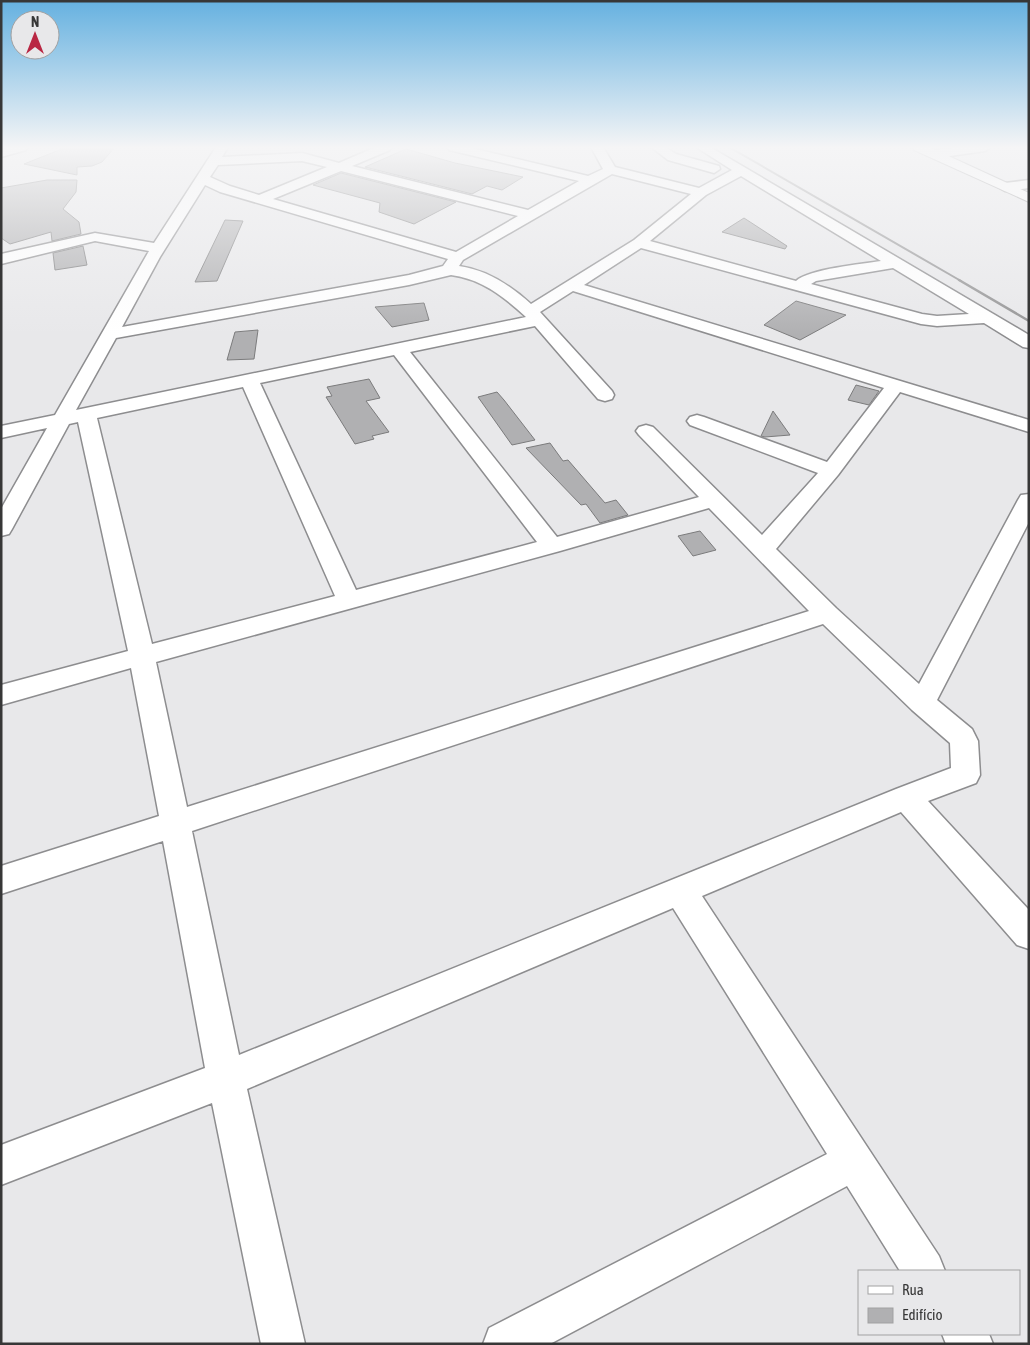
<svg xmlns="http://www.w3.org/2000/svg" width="1030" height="1345" font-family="'Asap Condensed',sans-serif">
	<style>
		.building { fill: #b0b0b2; stroke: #7b7b7c }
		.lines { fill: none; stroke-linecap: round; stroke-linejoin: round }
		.street-casing { stroke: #8d8d8f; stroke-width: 3 }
		.secondary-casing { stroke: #8d8d8f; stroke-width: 2 }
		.street { fill: #fff; fill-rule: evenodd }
		.secondary { fill: #fff; fill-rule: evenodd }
		.rail-far1 { stroke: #939394; stroke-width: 2 }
		.rail { stroke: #939394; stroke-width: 2.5 }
	</style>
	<rect width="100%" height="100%" fill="#e8e8ea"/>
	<path class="building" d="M67 147H115L102 162 92 166 77 167V175L24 164Z
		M406 149 455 163 523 177 502 190 487 186 472 194 365 167Z
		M341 173 456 202 414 224 379 212 380 203 313 185Z
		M47 180H77L76 192 63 209 79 222 81 234 52 241 51 232 10 244 1 238V188Z
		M744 218 787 246 785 249 722 232Z
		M225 220 243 221 217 281 195 282Z
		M83 246 87 265 55 270 53 253Z
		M796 301 846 315 800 340 764 325Z
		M424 303 429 320 392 327 375 307Z
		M258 330 254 359 227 360 235 332Z
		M369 379 380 398 366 401 389 432 372 436 374 439 355 444 326 397 332 396 327 387Z
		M856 385 879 391 869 405 848 400Z
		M497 392 504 400 535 440 512 445 478 397Z
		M773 411 790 435 765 437 761 436Z
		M550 443 563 461 568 460 605 503 616 500 628 515 600 523 586 504 581 505 526 448Z
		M700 531 716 550 693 556 678 536Z"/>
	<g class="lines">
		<g class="street-casing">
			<path id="street" d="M10 147H28L26 150 1 157V149Z
				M216 147H228L222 157 302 153 339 163 376 147H392L390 150 352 166 528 210 579 181 449 150 447 147H467L588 176 603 169 591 147H603L615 167 699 188 732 170 696 147H710L1029 335V348L1023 347 984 323 937 326 921 324 641 248 584 285 1029 420V432L900 392 838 475 776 549 836 608 919 684 1018 500 1021 495 1029 494V522L937 700 972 729 978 741 980 775 976 783 928 801 1029 910V949L1017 945 901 812 702 896 939 1256 945 1271H900L847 1186 550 1344H483L489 1328 827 1154 673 908 247 1089 305 1344H261L212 1103 1 1185V1145L205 1068 163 841 1 894V866L159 816 131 668 1 705V685L128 651 78 422 69 424 12 529 9 534 1 536V509L47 428 1 438V426L55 415 149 251 95 241 1 264V254L95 233 154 243ZM302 161 327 167 259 195 230 186 210 177 218 165ZM341 171 518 216 456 252 273 199ZM612 174 691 194 634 240 531 304C510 285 487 270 459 266L463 260ZM741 176 881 261C862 264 809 269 796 281L650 241 706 195ZM205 185 220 192 448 259 443 266 409 275 122 327 160 257ZM893 268 969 314 937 316 922 314 811 284 816 281ZM451 275C482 279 504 297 526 317L76 410 116 338 409 285ZM573 291 884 388 827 462 704 417 697 415 690 417 687 421 690 425 818 473 762 535 653 427 646 425 639 427 636 431 639 435 699 497 557 537 410 352 535 326 598 399 605 401 612 399 614 395 612 391 540 312ZM394 355 537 542 356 590 260 383ZM243 387 335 596 152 644 97 418ZM709 508 809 611 187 807 156 662 560 551ZM823 624 912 710 950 743 951 768 896 789 239 1055 192 831Z
				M651 147H665L676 154 719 166 720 169 714 173 668 160Z
				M962 147H991L985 151 936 158 930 154 936 150Z
				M1029 180V188L1005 191 998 187 1005 183Z
				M942 1334H989L993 1344H946Z"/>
		</g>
		<g class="secondary-casing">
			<path id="secondary" d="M913 147H929L1029 193V202L914 150Z"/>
		</g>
		<use href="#street" class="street"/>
		<use href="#secondary" class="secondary"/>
		<path class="rail-far1" d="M729 147 961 281"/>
		<path class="rail" d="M959 280 1029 321"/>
	</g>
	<linearGradient id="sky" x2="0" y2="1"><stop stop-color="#65b1e0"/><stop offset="0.44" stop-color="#f5f5f6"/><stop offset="1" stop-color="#f5f5f6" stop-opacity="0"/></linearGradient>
	<rect width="1030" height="335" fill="url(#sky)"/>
	<rect width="1030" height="1345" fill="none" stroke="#373737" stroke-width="5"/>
	<rect x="858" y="1270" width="162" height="65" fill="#e8e8ea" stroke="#a1a1a2"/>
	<rect x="868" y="1286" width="25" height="8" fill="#ffffff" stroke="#a1a1a2"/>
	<text x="902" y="1295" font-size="15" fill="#373737">Rua</text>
	<rect x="868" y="1308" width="25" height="15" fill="#b0b0b2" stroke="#a1a1a2"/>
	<text x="902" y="1320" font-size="15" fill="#373737">Edifício</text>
	<g transform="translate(35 35)"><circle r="24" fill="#e8e8ea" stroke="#a1a1a2"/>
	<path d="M0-4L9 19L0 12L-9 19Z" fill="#b92743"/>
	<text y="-8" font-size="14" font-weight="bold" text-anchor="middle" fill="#373737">N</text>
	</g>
</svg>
